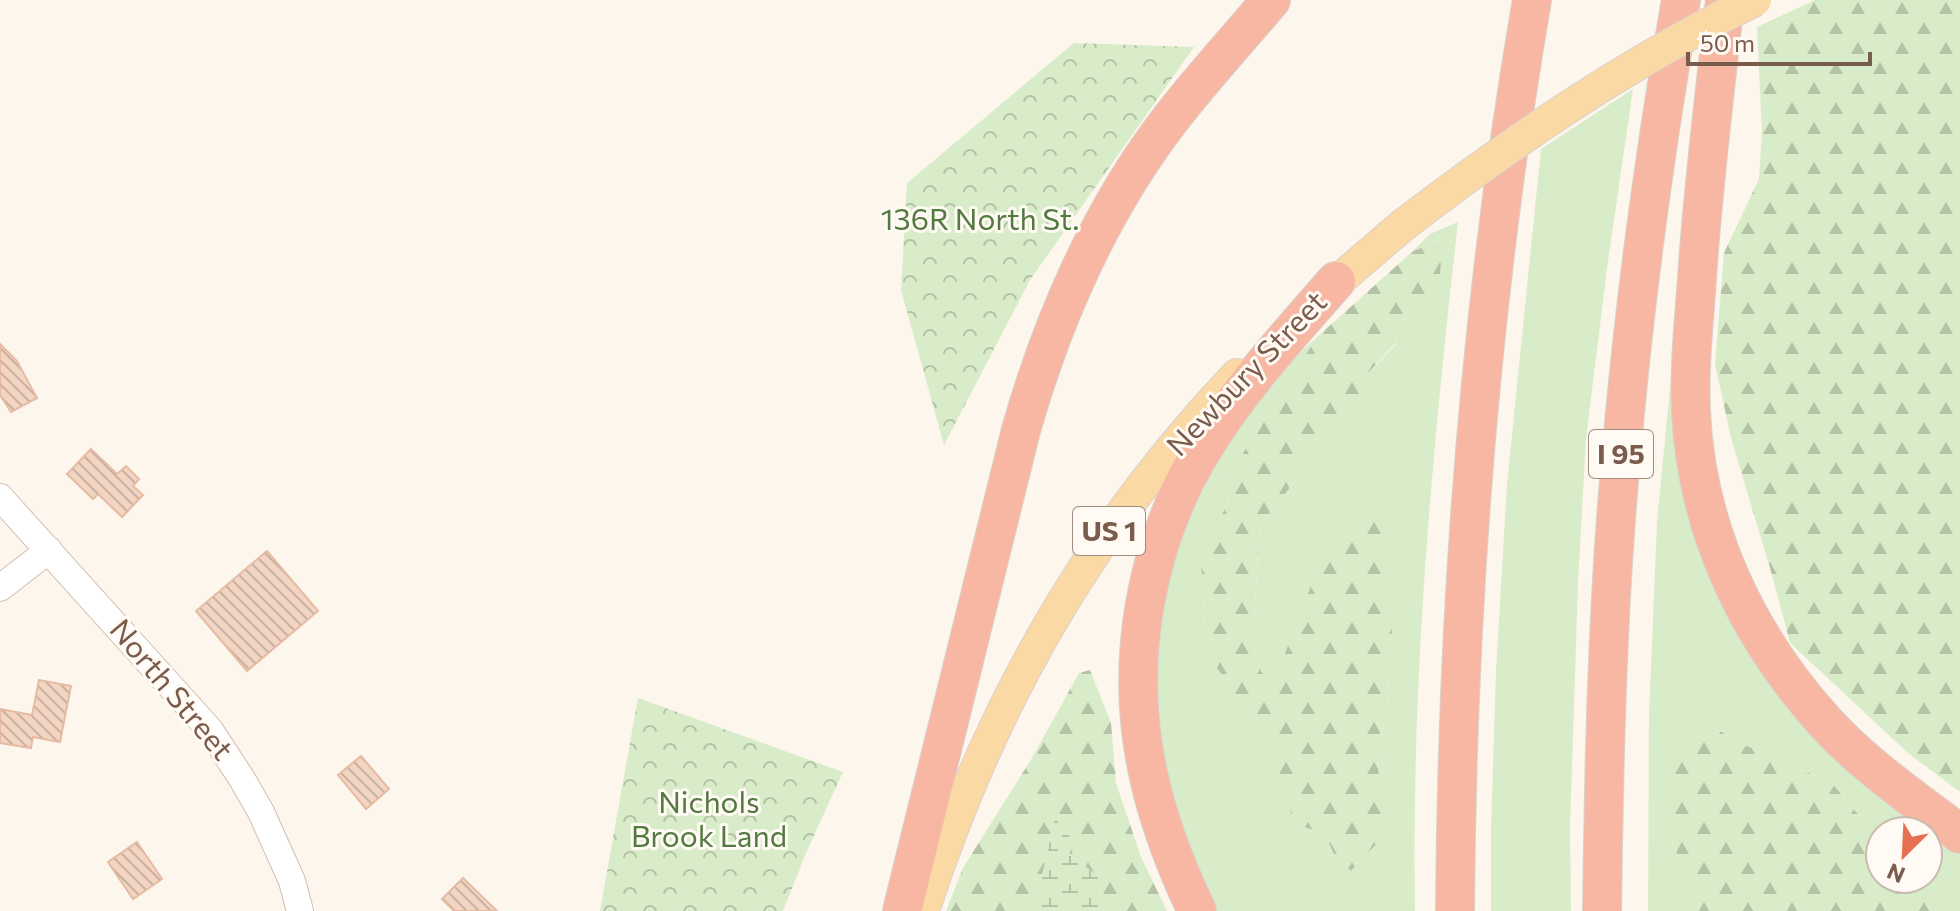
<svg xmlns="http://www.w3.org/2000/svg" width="1960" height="911" font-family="Commissioner,sans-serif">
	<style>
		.green { fill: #d8ecc9 }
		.forest { fill: url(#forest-firs) }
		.wetland { fill: url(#wetland-marsh) }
		.park { fill: url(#park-crowns) }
		.building { fill: url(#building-back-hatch); stroke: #e6bba3; stroke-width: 2 }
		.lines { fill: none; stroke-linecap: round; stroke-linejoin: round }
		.minor-casing { stroke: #d1beb0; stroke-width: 28 }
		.major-casing { stroke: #dad1cd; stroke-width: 34 }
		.highway-casing { stroke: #dad1cd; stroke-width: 40 }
		.minor { stroke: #fff; stroke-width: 26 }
		.major { stroke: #fbd9a5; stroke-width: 32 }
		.highway { stroke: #f7b7a3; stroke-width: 38 }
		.major-bridge-casing { stroke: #dad1cd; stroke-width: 34; stroke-linecap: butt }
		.major-bridge { stroke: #fbd9a5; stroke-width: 32 }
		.labels { text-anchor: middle; stroke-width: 6; stroke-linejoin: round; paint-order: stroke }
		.shield { fill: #fffaf3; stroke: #a28b7f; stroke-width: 2 }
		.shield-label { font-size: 28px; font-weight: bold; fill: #7a5c4d }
		.park-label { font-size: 30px; fill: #537a41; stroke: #fffaf3 }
		.street-label { font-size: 30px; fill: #7a5c4d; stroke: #fffaf3 }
	</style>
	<defs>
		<pattern id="forest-firs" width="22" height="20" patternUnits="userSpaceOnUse" patternTransform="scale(2)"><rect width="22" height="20" fill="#d8ecc9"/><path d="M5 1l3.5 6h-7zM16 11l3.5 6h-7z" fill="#b4c2a5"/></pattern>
		<pattern id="wetland-marsh" width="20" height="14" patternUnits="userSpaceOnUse" patternTransform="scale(2)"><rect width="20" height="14" fill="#d8ecc9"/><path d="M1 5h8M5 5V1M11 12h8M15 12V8" fill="none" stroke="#b4c2a5"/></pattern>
		<pattern id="park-crowns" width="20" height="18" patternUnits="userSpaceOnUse" patternTransform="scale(2)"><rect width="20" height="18" fill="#d8ecc9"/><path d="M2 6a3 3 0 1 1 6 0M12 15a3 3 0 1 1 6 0" fill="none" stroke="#b4c2a5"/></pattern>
		<pattern id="building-back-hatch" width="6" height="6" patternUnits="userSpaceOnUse" patternTransform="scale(2)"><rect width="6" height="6" fill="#f3d5c3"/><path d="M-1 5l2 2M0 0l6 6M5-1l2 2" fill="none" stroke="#cab0a1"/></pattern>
	</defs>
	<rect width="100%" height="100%" fill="#fdf6ec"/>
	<path class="green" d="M1633 89 1607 268 1586 439 1578 582 1570 828 1571 911H1491V830L1496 671 1507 484 1541 149Z
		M1458 222C1432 451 1411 680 1415 911H1216L1175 820 1153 701 1164 593 1179 537 1227 438 1277 374 1317 337 1231 472 1228 502 1200 560 1205 599 1203 632 1206 653 1222 675 1228 699 1248 714 1277 762 1291 813 1300 826 1324 833 1334 854 1351 871 1364 856 1391 813 1379 784 1378 738 1386 720 1393 617 1383 585 1387 555 1403 526 1298 621 1284 656 1276 685 1261 672 1253 637 1260 525 1300 475 1322 439 1335 424 1361 381 1396 344 1442 240 1413 251 1430 234Z
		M1672 368H1679L1693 512 1861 778 1960 853V889L1943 900 1928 874V831H1880V837H1877L1832 783 1740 743 1705 722 1672 841 1693 893 1686 911H1648L1649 715 1657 522Z"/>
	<path class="forest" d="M1815 0H1960V792L1908 753 1790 643 1770 568 1731 438 1715 364 1724 253 1759 179 1762 131 1757 27Z
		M1443 240 1438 296 1361 381 1367 418 1335 424 1322 439 1300 475 1260 525 1253 637 1261 672 1276 685 1284 656 1326 547 1365 513 1389 516 1403 526 1387 555 1383 585 1393 617 1386 720 1378 738 1379 784 1391 813 1384 837 1364 856 1351 871 1334 854 1324 833 1300 826 1291 813 1277 762 1248 714 1228 699 1222 675 1206 653 1203 632 1205 599 1200 560 1228 502 1231 472 1317 337 1413 251Z
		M1090 670 1111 723 1116 783 1141 857 1167 911H1107L1098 876 1070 855 1067 815 1055 819 1034 911H946L963 868 1032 758 1079 673Z
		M1705 722 1740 743 1832 783 1877 837H1880V879H1928V874L1943 899 1960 889V911H1686L1693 893 1672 841 1666 769Z"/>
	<path class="wetland" d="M1068 815 1070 855 1098 876 1107 911H1034L1055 818Z"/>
	<path class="park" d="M1074 43 1194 47 1030 280 944 445 901 290 907 183Z
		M638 698 843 772 806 853 783 911H600Z"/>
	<path class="building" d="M0 344 17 361 37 398 11 412 0 395Z
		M91 449 117 474 126 466 139 479 133 486 143 495 122 517 98 494 93 499 67 474Z
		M267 551 318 611 247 671 196 611Z
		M39 680 71 686 60 742 33 737 31 748 0 743V709L32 715Z
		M361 756 389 789 366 809 338 775Z
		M137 842 162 879 133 899 108 862Z
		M463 878 497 911H454L442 899Z"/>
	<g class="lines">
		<g class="minor-casing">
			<path id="minor" d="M0 497 210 730 242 779 261 812 292 881 300 911
				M0 588 49 550"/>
		</g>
		<g class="major-casing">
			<path id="major" d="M1317 299 1402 226
				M923 911C989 707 1089 531 1237 375"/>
		</g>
		<g class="highway-casing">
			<path id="highway" d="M1725 0C1715 92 1703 185 1697 278 1694 322 1689 366 1691 411 1696 528 1747 636 1825 722 1864 765 1914 799 1960 834
				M902 911 1021 430C1053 318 1100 210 1172 117 1203 77 1238 39 1271 0
				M1197 911C1175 865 1157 818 1147 768 1125 662 1145 545 1201 452 1239 389 1288 336 1336 281
				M1455 911C1457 606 1480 301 1532 0
				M1602 911C1604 764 1607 616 1620 469 1633 312 1654 155 1681 0"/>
		</g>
		<use href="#minor" class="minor"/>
		<use href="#major" class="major"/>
		<use href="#highway" class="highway"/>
		<g class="major-bridge-casing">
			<path id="major-bridge" d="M1402 226C1514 140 1629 62 1755 0"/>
		</g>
		<use href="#major-bridge" class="major-bridge"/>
	</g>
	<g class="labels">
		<g class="shield">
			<rect x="1589" y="430" width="64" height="48" rx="6"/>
			<rect x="1073" y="507" width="72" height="48" rx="6"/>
		</g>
		<g class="shield-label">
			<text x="1621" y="464">I 95</text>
			<text x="1109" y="541">US 1</text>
		</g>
		<g class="park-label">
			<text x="980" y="230">136R North St.</text>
			<text x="709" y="813">Nichols<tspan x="709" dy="34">Brook Land</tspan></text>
		</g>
		<g class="street-label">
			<text transform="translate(1247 374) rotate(-46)" y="10">Newbury Street</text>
			<text transform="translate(171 690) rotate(50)" y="10">North Street</text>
		</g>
	</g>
	<g transform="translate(1904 855) rotate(204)"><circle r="38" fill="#fffaf3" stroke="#cabbb1" stroke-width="2"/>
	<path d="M0-6L14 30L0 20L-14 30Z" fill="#e76f51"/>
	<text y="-12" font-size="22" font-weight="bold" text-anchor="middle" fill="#7a5c4d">N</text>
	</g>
	<path d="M1688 52v12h182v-12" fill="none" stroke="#7a5c4d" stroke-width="4"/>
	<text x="1700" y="52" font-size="24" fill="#7a5c4d" stroke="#fffaf3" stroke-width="6" paint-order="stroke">50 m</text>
</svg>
